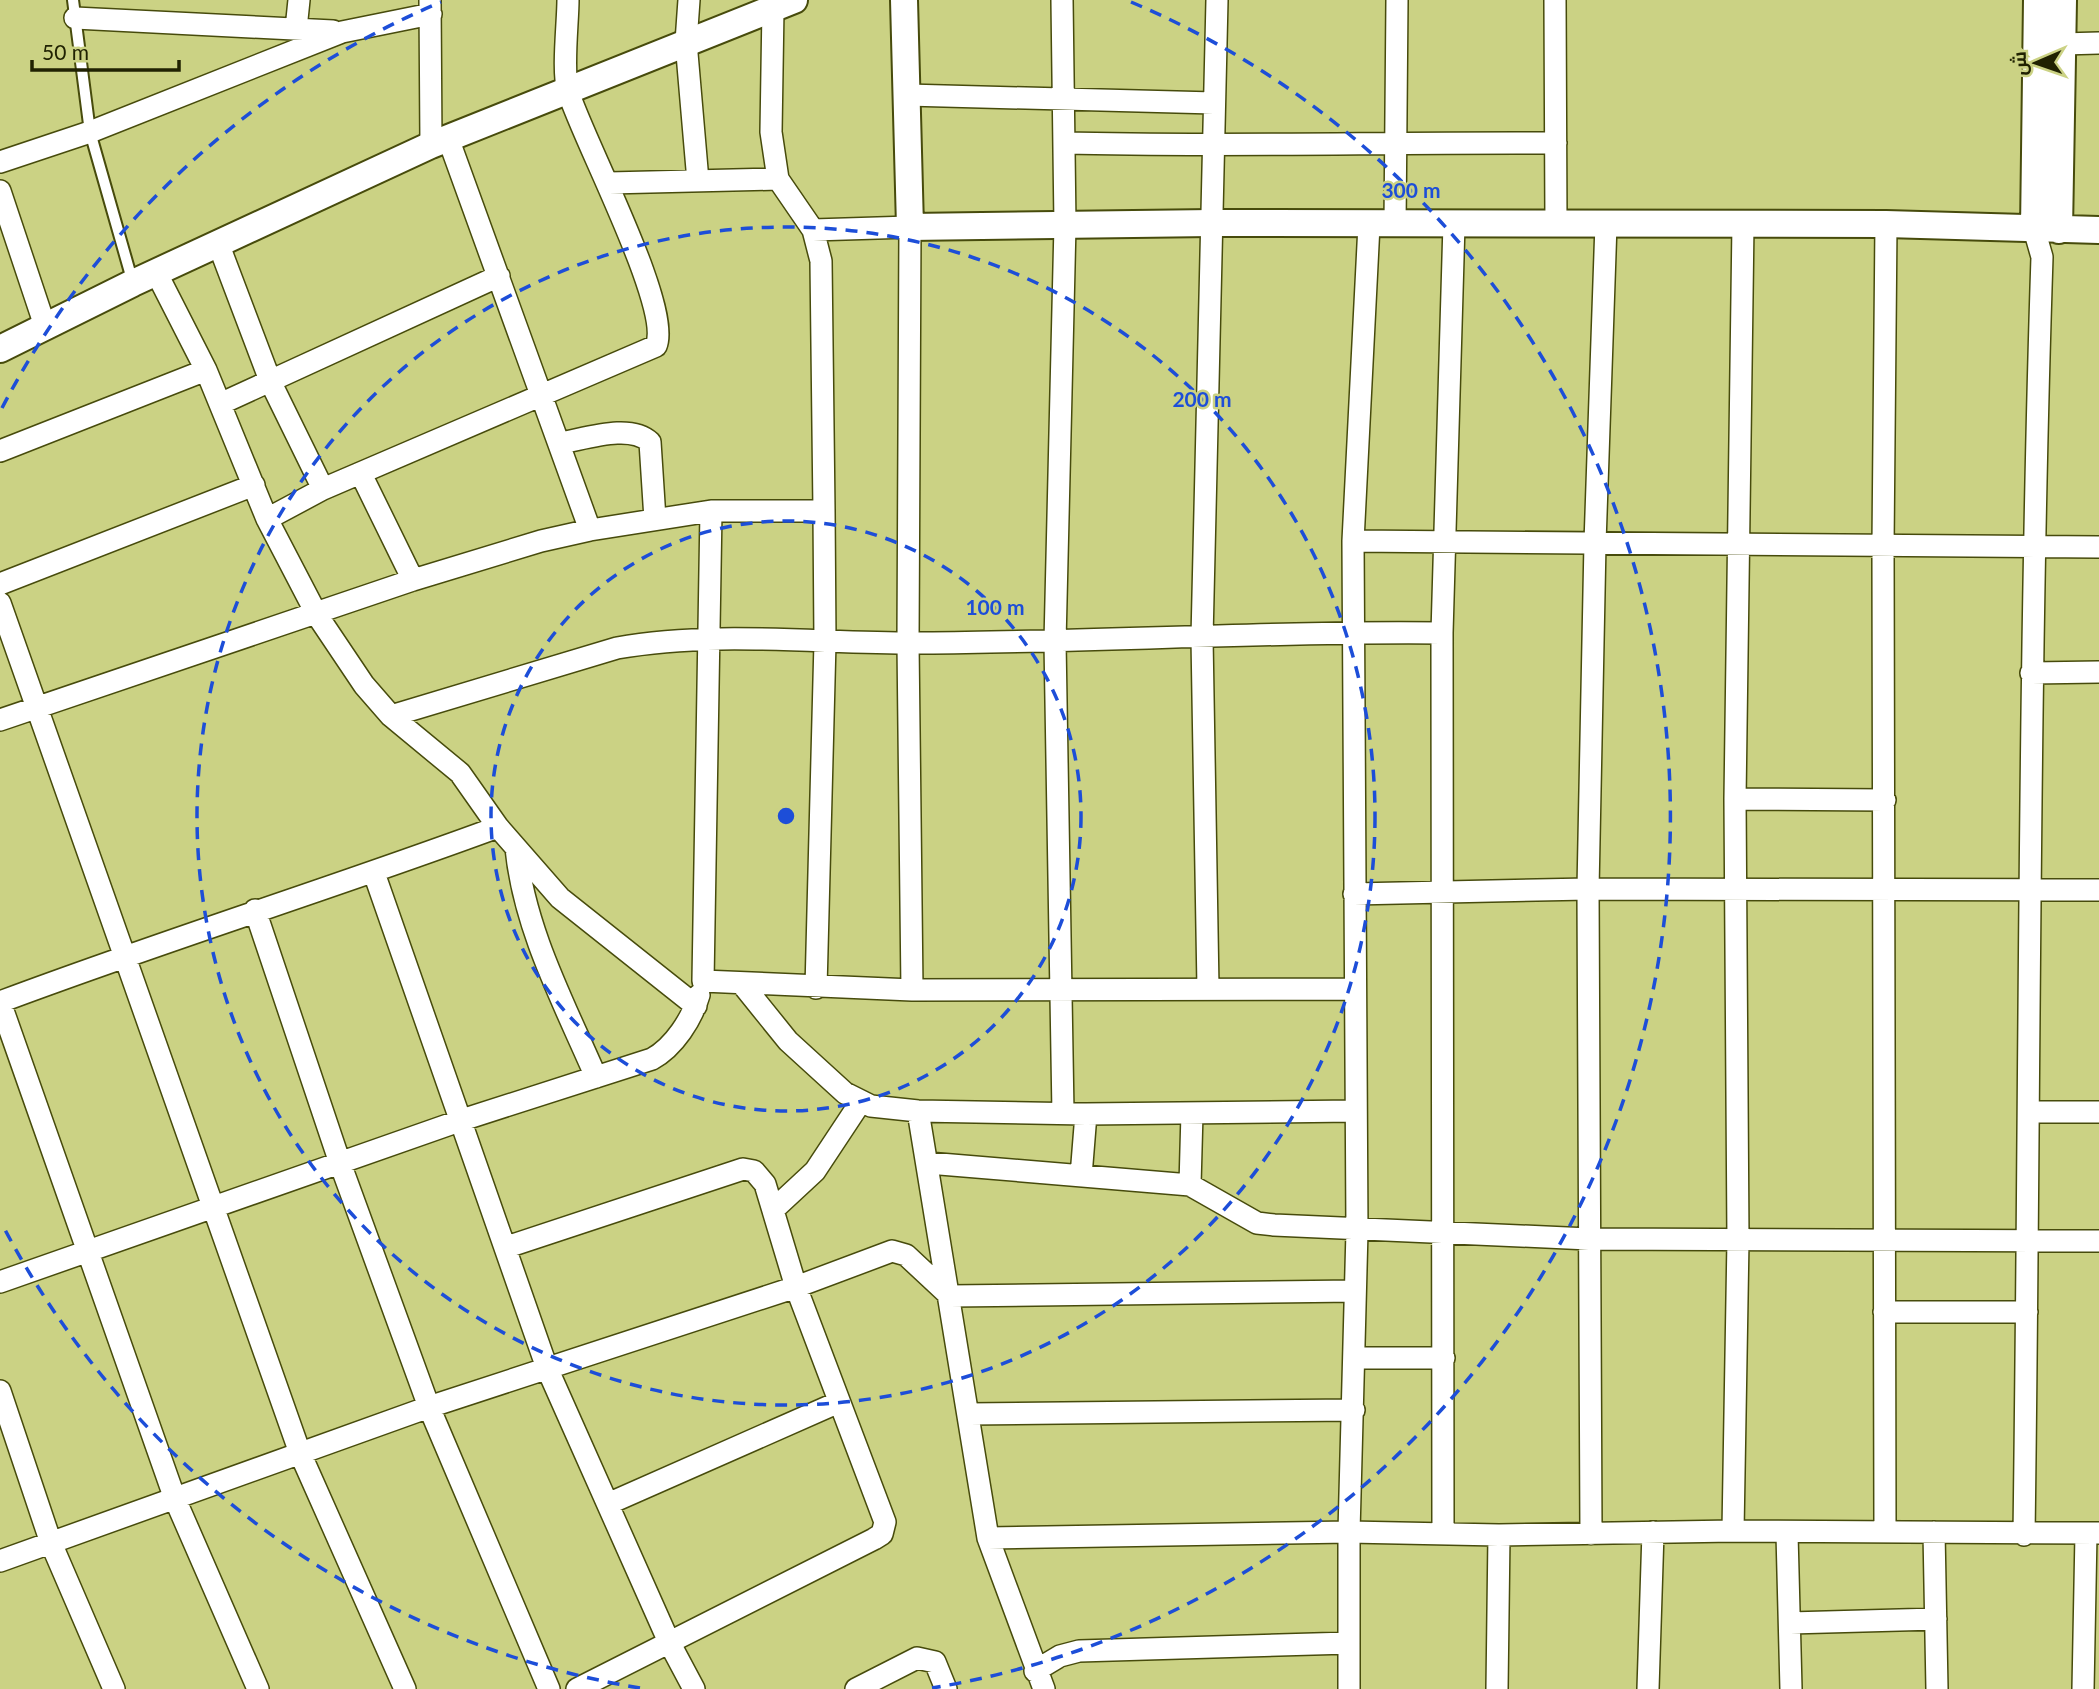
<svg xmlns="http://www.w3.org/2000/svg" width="2099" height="1689" font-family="Lato,Cairo,sans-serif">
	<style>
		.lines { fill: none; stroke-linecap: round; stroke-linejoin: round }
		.service-casing { stroke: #474b0c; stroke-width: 14 }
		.minor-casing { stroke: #474b0c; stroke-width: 24 }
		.tertiary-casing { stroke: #474b0c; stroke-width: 30 }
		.service { stroke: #fff; stroke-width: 10 }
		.minor { stroke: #fff; stroke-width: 21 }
		.tertiary { stroke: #fff; stroke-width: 26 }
		.ring { fill: none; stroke: #1d4ed8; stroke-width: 3.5; stroke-dasharray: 12 9 }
		.centre { fill: #1d4ed8; stroke: #cbd284; stroke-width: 3.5 }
		.ring-label { font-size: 21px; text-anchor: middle; font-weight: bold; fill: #1d4ed8; stroke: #cbd284; stroke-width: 5; stroke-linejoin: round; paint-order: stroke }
	</style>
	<rect width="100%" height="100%" fill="#cbd284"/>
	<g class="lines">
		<g class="service-casing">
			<path id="service" d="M73 0 90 132 133 283"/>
		</g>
		<g class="minor-casing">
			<path id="minor" d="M430 0 431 145
				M689 0 686 42 698 181
				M1062 0 1065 225 1055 642 1063 1113
				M1555 0 1556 225
				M773 8 771 132 778 179 813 230 821 261 824 511H711L703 981 912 990 1353 989
				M75 18 333 31
				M296 29 299 0
				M2062 44 2099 43
				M907 95 1214 103
				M448 138 590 530
				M1064 143C1228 147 1392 142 1556 143
				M0 162 90 132 342 32 431 14
				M609 183 778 179
				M0 191 45 326
				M1395 225 1397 0
				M813 230 910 227 908 643 912 990
				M218 243 271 383 323 489
				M156 272 206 370 267 519 317 615 364 685 391 716 460 773 498 827 560 898 696 1006
				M220 404 499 276
				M560 443C585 439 630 423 650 442L655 519
				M0 451 206 370
				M361 474 413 580
				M267 519 323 489 656 346C673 308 582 138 568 91 562 72 568 22 568 0
				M1353 541 2099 547
				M0 584 254 485
				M0 603 300 1453 405 1689
				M2031 673 2099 672
				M391 716 617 648C717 630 822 644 923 643 1096 642 1269 631 1442 633
				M0 720 413 580 541 541 590 530 711 511
				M1735 799 1885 800
				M516 848C524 929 564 1003 596 1077
				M374 873 547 1368 669 1642 694 1689
				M1354 894 1588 889 2099 890
				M255 910 340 1163 429 1407 549 1689
				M742 984 788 1041 845 1093 871 1106 918 1111 1086 1114 1354 1111
				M816 988 825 642 824 511
				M1208 988 1202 638 1217 0
				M0 1002 175 1499 258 1689
				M0 1002C165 940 333 888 498 827
				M918 1111 988 1538 1044 1689
				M2030 1112H2099
				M928 1163 1190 1185 1257 1223 1274 1225 1589 1239 2099 1241
				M1081 1176 1086 1114
				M1190 1185 1192 1113
				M773 1210 815 1171 860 1103
				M507 1247 743 1169 754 1171 765 1184 796 1287 885 1522 882 1534 874 1539 577 1689
				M0 1282 462 1120 652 1059C674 1047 692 1019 699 995
				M1884 1312H2027
				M1354 1358H1444
				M0 1391 51 1543 114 1689
				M969 1414 1354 1410
				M610 1503 839 1402
				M1733 1531 1738 1240 1735 799 1743 224
				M1885 1532 1883 545 1886 224
				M1934 1532 1937 1689
				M1443 1534 1442 633 1454 224
				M1591 1534 1588 889 1595 543 1606 224
				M1787 1534 1791 1689
				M2024 1535C2030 1109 2028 683 2042 257L2034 229
				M988 1538 1349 1532 1499 1535 1733 1531 2099 1533
				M0 1561 429 1407 796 1287 892 1251 906 1255 950 1296 1355 1291
				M1790 1623 1936 1619
				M1035 1671 1060 1656 1079 1651 1349 1643
				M856 1689 917 1658 935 1662 946 1689
				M1349 1689V1532L1357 1231 1353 541 1369 225
				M1497 1689 1499 1535
				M1648 1689 1653 1532
				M2083 1689 2086 1534"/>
		</g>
		<g class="tertiary-casing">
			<path id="tertiary" d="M904 0 910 227 1212 223 1886 224 2099 230
				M2034 229 2037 0
				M2059 230 2063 0
				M0 349 133 283 431 145 794 0"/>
		</g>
		<use href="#service" class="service"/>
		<use href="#minor" class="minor"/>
		<use href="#tertiary" class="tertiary"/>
	</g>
	<g class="ring">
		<circle cx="786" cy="816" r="295"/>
		<circle cx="786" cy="816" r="589"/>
		<path d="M640 1688A884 884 0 0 1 2 1224M2 408A884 884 0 0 1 441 2M1131 2A884 884 0 0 1 932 1688"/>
	</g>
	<circle cx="786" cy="816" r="10" class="centre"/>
	<g class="ring-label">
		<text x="1411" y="198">300 m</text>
		<text x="1202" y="407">200 m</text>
		<text x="995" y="615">100 m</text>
	</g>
	<g transform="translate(2036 63) rotate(268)" stroke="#cbd284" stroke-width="5" paint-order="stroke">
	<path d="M0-5L12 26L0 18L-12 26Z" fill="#202202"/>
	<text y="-10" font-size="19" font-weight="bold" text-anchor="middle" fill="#202202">ش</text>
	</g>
	<path d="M32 60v10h147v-10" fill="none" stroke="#202202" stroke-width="3.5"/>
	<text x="42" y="60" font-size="21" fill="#202202" stroke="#cbd284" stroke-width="5" paint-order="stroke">50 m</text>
</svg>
